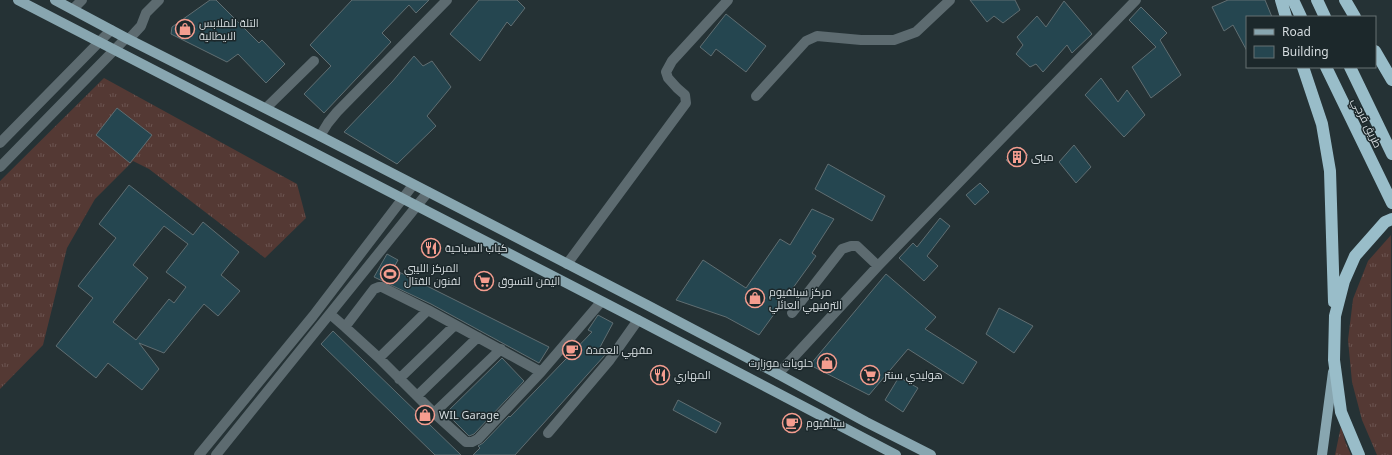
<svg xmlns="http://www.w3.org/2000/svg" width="1392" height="455" font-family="'Noto Sans',Cairo,sans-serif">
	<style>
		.grass { fill: url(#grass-tufts) }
		.building { fill: #254650; stroke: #606e72; fill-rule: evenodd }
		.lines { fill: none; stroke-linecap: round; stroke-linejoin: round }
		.minor { stroke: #5d6b70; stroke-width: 10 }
		.major { stroke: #88a6b0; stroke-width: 10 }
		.highway { stroke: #99bdc9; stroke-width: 12 }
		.labels { text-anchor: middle; stroke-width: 3; stroke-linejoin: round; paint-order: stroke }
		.poi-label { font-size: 11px; fill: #d4dbde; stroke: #1c282b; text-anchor: start }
		.street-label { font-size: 11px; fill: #d4dbde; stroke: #1c282b }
	</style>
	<defs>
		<pattern id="grass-tufts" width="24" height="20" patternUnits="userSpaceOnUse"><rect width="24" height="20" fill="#543934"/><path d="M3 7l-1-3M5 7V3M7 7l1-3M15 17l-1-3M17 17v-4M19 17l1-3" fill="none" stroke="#6c5551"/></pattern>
	</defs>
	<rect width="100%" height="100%" fill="#253235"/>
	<path class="grass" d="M104 78 297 184 306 218 265 258 149 169 133 161 95 199 67 248 43 345 0 389V181Z
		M1391 235 1392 455H1377L1362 420 1352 382 1348 340 1353 299 1368 261Z
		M1341 426 1345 441 1351 455H1335Z"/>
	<path class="building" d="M210 0H216L259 43 262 40 285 64 266 83 238 54 227 62 171 34 172 27Z
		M352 0H429L416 13 409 5 382 33 391 42 324 113 304 94 331 66 310 45Z
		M479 0H517L525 8 511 26 507 22 480 61 450 34Z
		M970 0H1015L1020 10 1003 23 994 16 987 22Z
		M1228 0H1265L1272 17H1247V51L1233 25 1224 31 1212 7Z
		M1064 1 1092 34 1072 53 1067 45 1043 72 1036 64 1030 67 1016 54 1023 45 1017 37 1037 16 1046 27Z
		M1141 7 1167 33 1160 40 1181 75 1151 98 1132 67 1156 47 1129 20Z
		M726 14 766 46 746 72 716 49 711 56 700 47Z
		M414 56 423 66 432 61 451 87 427 116 436 126 397 164 344 132 392 82Z
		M1101 78 1118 102 1127 90 1145 115 1124 137 1085 95Z
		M117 108 152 135 130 163 96 135Z
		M1074 145 1091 167 1076 183 1059 162Z
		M1020 147 1028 155 1013 166 1006 160Z
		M828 164 885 196 872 221 815 189Z
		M980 183 989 192 975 205 966 195Z
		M129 185 193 235 203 222 239 252 221 275 240 291 218 316 204 304 164 353 139 343 159 369 142 390 108 363 96 378 56 346 93 298 78 286 116 238 99 224ZM164 226 188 244 166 272 186 287 174 303 169 299 136 340 113 322 148 278 133 265Z
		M812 209 834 219 812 253 816 256 759 335 726 317 676 300 703 260 746 288 780 239 790 245Z
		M940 218 950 226 927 256 938 266 924 281 899 258 913 243 917 247Z
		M387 254 398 260 393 269 549 347 539 363 431 304 374 277Z
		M886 274 936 317 925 329 977 362 963 384 908 349 869 395 810 365Z
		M999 308 1033 326 1014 353 986 334Z
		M598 315 613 323 599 349 605 355 515 455H473L480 448 478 446 483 443 509 416 510 417 592 332 588 330Z
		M333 331 461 455H435L321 344Z
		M502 358 524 381 474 434 469 436 446 413Z
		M899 377 918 388 903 412 885 400Z
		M678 400 721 423 716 433 673 410Z"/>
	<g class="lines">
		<path class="minor" d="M73 9 82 0
			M129 39 141 26 146 13 159 0
			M756 96 806 41 817 36 861 40H894L916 32 950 0
			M266 108 314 61
			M320 136 328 123 337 112 447 0
			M0 143 111 30
			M0 167 126 38
			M567 264 686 103 685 95 677 88 668 78 666 72 672 61 728 0
			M792 313 842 249 851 246H857L878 266
			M330 314 345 327 374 289 379 287H382L428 310 541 372 601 302
			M345 327 379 358 434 413 466 442H472L478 439 541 372
			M379 358 428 310
			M778 374 878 266 1136 0
			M399 379 455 325
			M417 396 478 337
			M434 413 501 349
			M548 433 609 361 638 320
			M199 455 313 316 413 185
			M216 455 428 192"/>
		<path class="major" d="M18 0 638 320 896 455
			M55 0 126 38 320 136 647 305 778 374 866 422 931 455
			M1322 455 1333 372"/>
		<path class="highway" d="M1281 0 1286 17
			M1293 0 1301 17
			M1317 0 1325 17
			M1345 0 1355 17
			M1375 51 1392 80
			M1303 67 1322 124 1330 171 1334 302
			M1326 67 1392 203
			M1350 67 1392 154
			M1359 455 1341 412 1334 360 1335 316 1344 281 1355 256 1385 222 1392 219"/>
	</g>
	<defs>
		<g id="shop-ring" transform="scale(1)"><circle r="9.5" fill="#1c282b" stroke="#f59d8f" stroke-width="1.5"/><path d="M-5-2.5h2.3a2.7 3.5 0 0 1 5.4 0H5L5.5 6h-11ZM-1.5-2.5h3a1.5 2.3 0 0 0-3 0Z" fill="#f59d8f"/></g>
		<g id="building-ring" transform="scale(1)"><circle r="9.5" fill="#1c282b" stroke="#f59d8f" stroke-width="1.5"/><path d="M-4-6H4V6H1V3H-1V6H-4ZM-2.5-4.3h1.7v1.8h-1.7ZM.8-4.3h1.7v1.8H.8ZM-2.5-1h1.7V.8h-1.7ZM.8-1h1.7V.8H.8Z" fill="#f59d8f"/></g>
		<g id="restaurant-ring" transform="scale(1)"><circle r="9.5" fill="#1c282b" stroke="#f59d8f" stroke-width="1.5"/><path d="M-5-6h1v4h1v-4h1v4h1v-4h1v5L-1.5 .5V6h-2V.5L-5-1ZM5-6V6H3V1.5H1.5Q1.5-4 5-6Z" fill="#f59d8f"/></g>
		<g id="stadium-ring" transform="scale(1)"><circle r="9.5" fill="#1c282b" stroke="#f59d8f" stroke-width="1.5"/><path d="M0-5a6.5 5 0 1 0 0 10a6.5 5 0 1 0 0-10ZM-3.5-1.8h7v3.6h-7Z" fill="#f59d8f"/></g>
		<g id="supermarket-ring" transform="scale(1)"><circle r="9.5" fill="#1c282b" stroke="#f59d8f" stroke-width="1.5"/><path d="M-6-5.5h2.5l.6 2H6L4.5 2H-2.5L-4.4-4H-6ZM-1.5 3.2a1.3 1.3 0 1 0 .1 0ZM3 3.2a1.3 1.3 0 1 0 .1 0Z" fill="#f59d8f"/></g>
		<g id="cafe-ring" transform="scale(1)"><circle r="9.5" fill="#1c282b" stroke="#f59d8f" stroke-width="1.5"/><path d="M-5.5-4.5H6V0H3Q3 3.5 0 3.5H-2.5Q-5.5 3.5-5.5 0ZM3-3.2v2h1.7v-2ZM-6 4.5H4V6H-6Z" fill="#f59d8f"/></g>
	</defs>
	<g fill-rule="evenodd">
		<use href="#shop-ring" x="185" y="29"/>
		<use href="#building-ring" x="1017" y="157"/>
		<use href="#restaurant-ring" x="431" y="248"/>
		<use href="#stadium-ring" x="390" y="274"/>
		<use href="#supermarket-ring" x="484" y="281"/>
		<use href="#shop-ring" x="755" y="298"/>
		<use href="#cafe-ring" x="572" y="350"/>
		<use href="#shop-ring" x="827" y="363"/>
		<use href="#restaurant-ring" x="660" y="375"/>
		<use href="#supermarket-ring" x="870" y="375"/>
		<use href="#shop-ring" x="425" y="415"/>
		<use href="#cafe-ring" x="792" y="423"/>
	</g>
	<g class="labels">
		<g class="poi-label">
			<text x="199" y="27">التلة للملابس<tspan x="199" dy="13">الايطالية</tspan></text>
			<text x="1031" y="161">مبنى</text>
			<text x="445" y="252">كباب السياحية</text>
			<text x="404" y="272">المركز الليبي<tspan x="404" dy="13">لفنون القتال</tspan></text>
			<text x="498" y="285">اليمن للتسوق</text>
			<text x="769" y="296">مركز سيلفيوم<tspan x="769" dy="13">الترفيهي العائلي</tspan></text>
			<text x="586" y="354">مقهي العمدة</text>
			<text x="813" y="367" text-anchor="end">حلويات موزارت</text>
			<text x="674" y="379">المهاري</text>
			<text x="884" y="379">هوليدي سنتر</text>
			<text x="439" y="419">WIL Garage</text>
			<text x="806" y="427">سيلفيوم</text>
		</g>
		<g class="street-label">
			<text transform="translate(1367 123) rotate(64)" y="4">طريق قرجي</text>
		</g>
	</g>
	<rect x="1246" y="16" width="130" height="52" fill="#1c282b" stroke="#667073"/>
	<rect x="1254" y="29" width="20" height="6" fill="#88a6b0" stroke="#667073"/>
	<text x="1282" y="36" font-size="12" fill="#d4dbde">Road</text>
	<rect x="1254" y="46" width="20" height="12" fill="#254650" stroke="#667073"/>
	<text x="1282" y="56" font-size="12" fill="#d4dbde">Building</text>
</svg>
